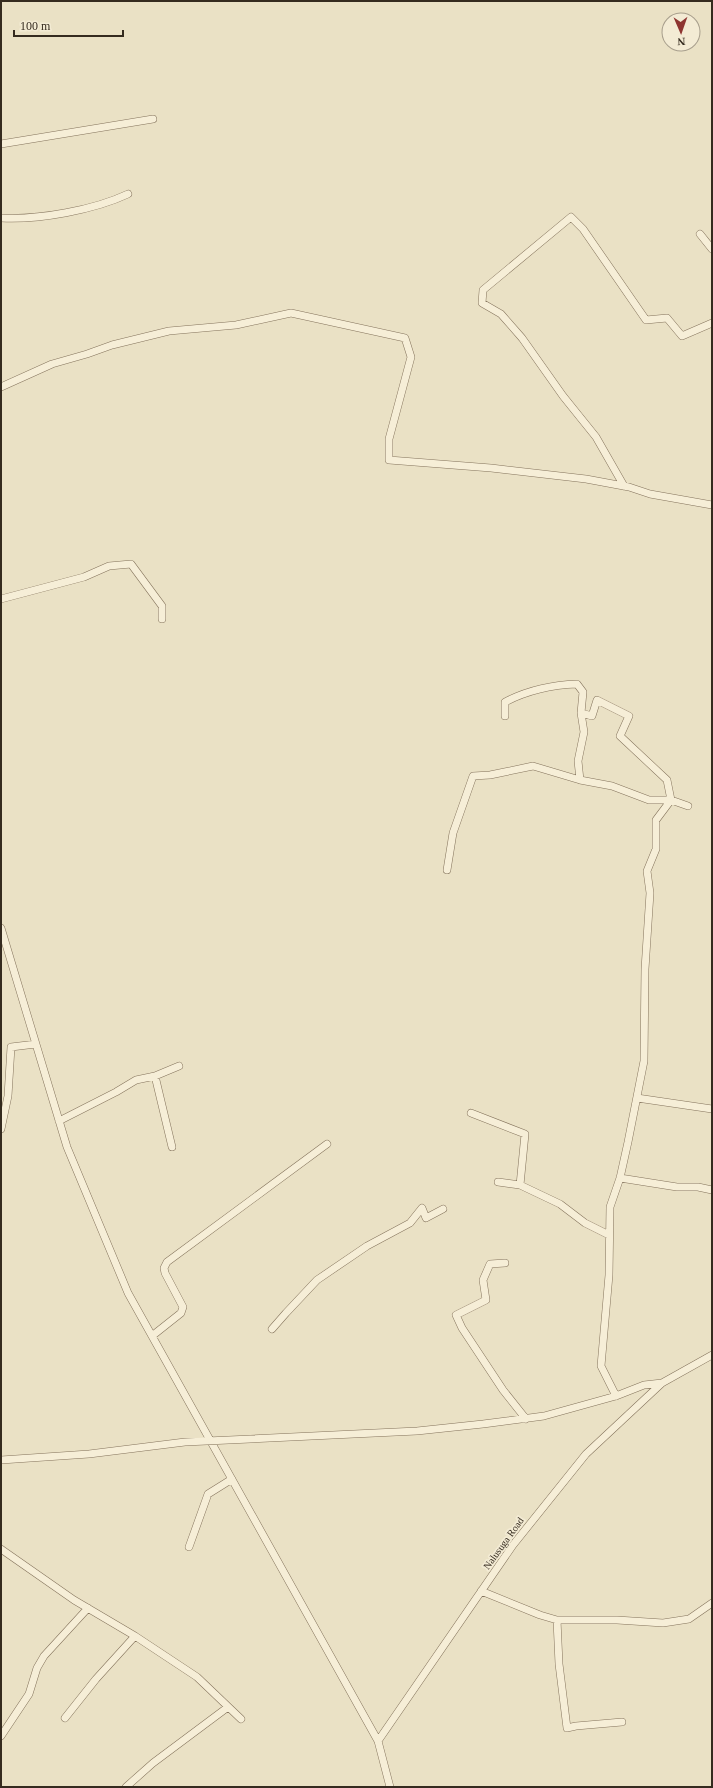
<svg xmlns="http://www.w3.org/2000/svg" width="713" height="1788" font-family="Georgia,serif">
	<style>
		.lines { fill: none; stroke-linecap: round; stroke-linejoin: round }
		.minor-casing { stroke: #84735c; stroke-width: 8 }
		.minor { stroke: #f6eed7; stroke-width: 7 }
		.labels { text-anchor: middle; stroke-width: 3.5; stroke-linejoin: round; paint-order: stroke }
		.street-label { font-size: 10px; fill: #352b1f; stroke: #f3ebd4 }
	</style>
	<rect width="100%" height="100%" fill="#eae1c5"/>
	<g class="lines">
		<g class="minor-casing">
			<path id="minor" d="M1 144 153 119
				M1 218C39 220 94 210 128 194
				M700 234 712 249
				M1 387 52 364 87 354 112 345 169 331 236 325 291 313 405 338 411 357 389 439V460L491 468 586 479 629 487 650 494 712 505
				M624 486 596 437 563 396 522 338 501 314 482 303 483 290 571 217 583 229 646 320 667 318 682 336 712 323
				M1 599 84 577 109 566 131 564 162 606V619
				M505 716V702C528 690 551 685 577 684L583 692 581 713 592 716 597 700 629 716 620 736 667 780 671 800H649L612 786 580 780 578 761 584 732 581 713
				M447 870 453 833 473 776 490 775 533 766 580 780
				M1 928 67 1147 128 1293 378 1741
				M155 1076 172 1147
				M637 1098 712 1109
				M471 1113 525 1134 520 1185
				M59 1121 116 1092 136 1080 155 1076 179 1066
				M1 1129 8 1096 11 1047 36 1044
				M620 1178 677 1187H698L712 1190
				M498 1182 520 1185 560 1204 585 1223 609 1235
				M505 1263 490 1264 483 1280 486 1300 456 1315 462 1328 503 1390 526 1419
				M272 1329 286 1313 317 1280 367 1246 410 1223 422 1208 426 1218 443 1209
				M152 1336 181 1313 183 1307 165 1273 164 1268 167 1262 327 1144
				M616 1396 601 1366 609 1275 610 1207 620 1178 628 1142 644 1061 645 969 650 893 647 871 656 849V820L671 800 688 806
				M1 1460 89 1454 185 1442 417 1431 483 1424 544 1416 616 1396 644 1385 662 1383
				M189 1547 208 1494 232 1479
				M1 1549 74 1600 135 1636 197 1677 241 1719
				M481 1591 540 1615 557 1620H617L663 1623 689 1619 712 1603
				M557 1620 559 1664 567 1728 576 1726 622 1722
				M65 1718 96 1679 135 1636
				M1 1736 29 1694 37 1668 44 1656 88 1608
				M126 1787 153 1763 228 1707
				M390 1787 378 1741 513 1545 586 1454 662 1383 712 1355"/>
		</g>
		<use href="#minor" class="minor"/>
	</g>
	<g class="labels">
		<g class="street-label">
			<text transform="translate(503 1543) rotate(-54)" y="4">Nalusuga Road</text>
		</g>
	</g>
	<rect width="713" height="1788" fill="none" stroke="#352b1f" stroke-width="4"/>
	<g transform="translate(681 32) rotate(178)"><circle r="19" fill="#f3ebd4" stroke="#a79e8c"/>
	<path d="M0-3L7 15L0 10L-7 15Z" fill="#8e3531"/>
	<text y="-6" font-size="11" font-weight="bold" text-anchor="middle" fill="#352b1f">N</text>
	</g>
	<path d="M14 30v6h109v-6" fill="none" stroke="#352b1f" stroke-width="2"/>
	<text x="20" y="30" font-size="12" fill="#352b1f" stroke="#f3ebd4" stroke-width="3" paint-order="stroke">100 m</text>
</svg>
